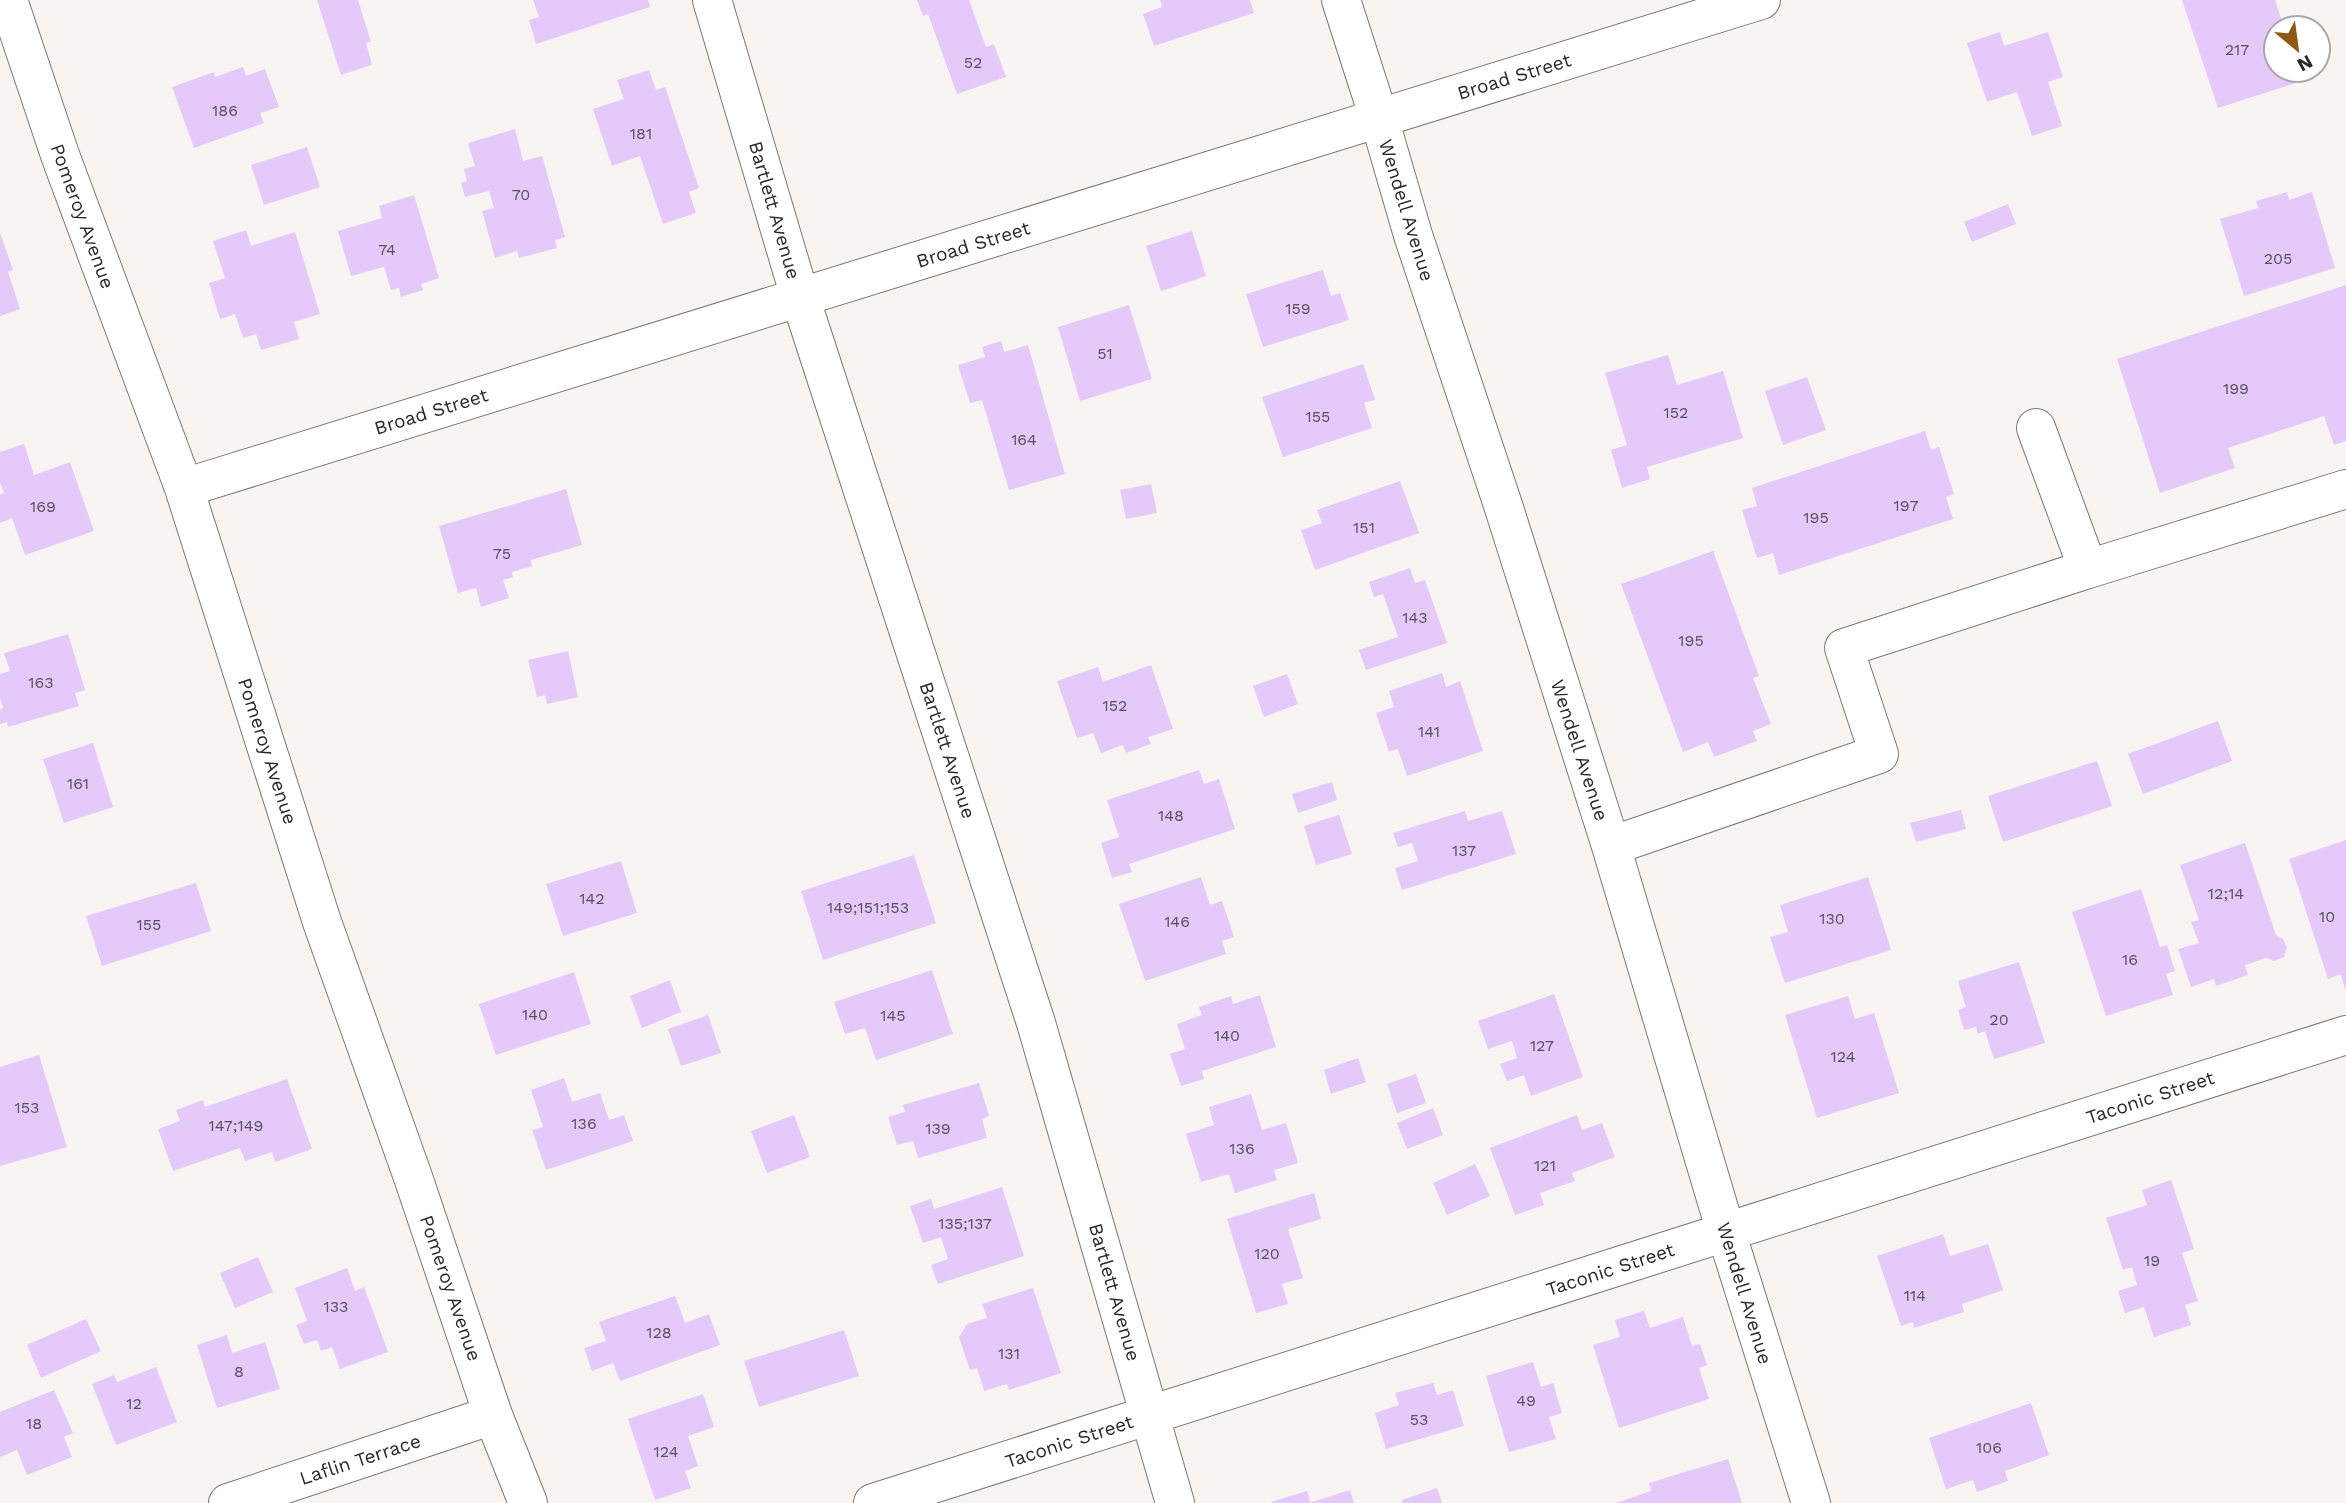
<svg xmlns="http://www.w3.org/2000/svg" width="2346" height="1503" font-family="'Work Sans',sans-serif">
	<style>
		.building { fill: #e5c9fa }
		.lines { fill: none; stroke-linecap: round; stroke-linejoin: round }
		.minor-casing { stroke: #7b7876; stroke-width: 40 }
		.minor { stroke: #fff; stroke-width: 38 }
		.labels { text-anchor: middle; stroke-width: 7; stroke-linejoin: round; paint-order: stroke }
		.number-label { font-size: 16px; fill: #59505c }
		.street-label { font-size: 19px; fill: #2a2827; stroke: #fff }
	</style>
	<rect width="100%" height="100%" fill="#f8f4f2"/>
	<path class="building" d="M317 0H358L371 42 366 43 372 65 341 75Z
		M533 0H648L650 7 536 44 529 20 539 17Z
		M917 0H969L986 47 994 44 1006 77 957 94 928 14 923 16Z
		M1160 0H1250L1254 13 1154 46 1143 14 1162 7Z
		M2182 0H2275L2284 28H2276V70H2298L2302 81 2218 108Z
		M2000 32 2004 46 2048 32 2063 77 2048 82 2062 126 2032 136 2017 92 1987 102 1967 43Z
		M243 67 246 76 265 69 279 107 260 113 264 123 194 148 172 87 214 72 215 77Z
		M649 70 656 90 665 87 699 188 689 192 696 213 663 224 640 156 612 166 593 109 624 99 617 80Z
		M515 129 523 161 542 156 565 237 555 240 557 248 519 258 517 251 495 258 482 211 494 208 489 191 465 197 461 183 467 181 464 169 475 166 468 143Z
		M307 147 320 187 264 205 251 165Z
		M2287 192 2289 200 2312 192 2335 268 2244 296 2220 219 2258 208 2256 201Z
		M414 195 439 278 421 284 423 290 401 297 399 288 391 290 384 267 351 276 338 231 382 218 379 206Z
		M2008 204 2016 224 1972 242 1964 222Z
		M246 230 251 246 295 232 320 314 294 322 299 339 261 350 256 334 243 338 235 314 220 319 209 283 225 278 213 241Z
		M1192 231 1206 276 1161 291 1146 246Z
		M0 233 13 270 8 272 20 309 0 316Z
		M1323 270 1331 296 1340 293 1349 320 1263 347 1246 294Z
		M2346 285V441L2334 445 2324 416 2228 448 2235 468 2160 493 2117 359Z
		M1129 305 1152 379 1080 401 1058 327Z
		M1001 341 1004 352 1028 345 1065 474 1009 490 982 400 970 403 958 365 985 357 982 347Z
		M1668 355 1677 385 1723 371 1743 438 1647 467 1650 479 1622 488 1611 450 1627 445 1605 373Z
		M1363 364 1375 400 1364 403 1372 428 1283 457 1262 397Z
		M1807 377 1826 430 1783 445 1765 391Z
		M1925 431 1931 450 1939 447 1954 494 1946 497 1953 519 1779 575 1773 553 1757 558 1742 510 1757 506 1752 488Z
		M24 444 34 475 70 462 94 531 25 555 12 518 0 523V494L4 493 0 482V452Z
		M1400 481 1419 533 1315 570 1301 530 1322 523 1317 510Z
		M1151 484 1157 513 1126 519 1120 490Z
		M566 489 582 545 531 560 532 566 512 572 513 577 503 580 509 598 481 607 476 588 458 593 439 526Z
		M1713 551 1759 676 1753 678 1771 724 1753 731 1757 741 1714 757 1708 742 1683 752 1621 584Z
		M1410 568 1415 583 1425 580 1447 643 1366 670 1359 650 1398 637 1383 594 1374 597 1369 582Z
		M68 634 85 690 75 693 79 706 8 727 7 722 0 724V709L3 708 0 698V674L10 671 4 653Z
		M568 651 578 697 547 704 545 695 537 697 528 660Z
		M1151 665 1173 729 1148 737 1151 744 1126 753 1123 745 1101 753 1093 733 1077 738 1057 681 1098 667 1103 682Z
		M1442 673 1446 687 1460 681 1483 751 1407 776 1398 749 1389 752 1376 713 1394 707 1389 691Z
		M1287 674 1298 704 1264 717 1253 686Z
		M2218 721 2232 761 2143 794 2128 754Z
		M93 743 113 807 64 823 43 759Z
		M2097 761 2112 806 2003 842 1988 796Z
		M1199 770 1204 784 1219 779 1235 829 1129 864 1132 872 1112 878 1101 843 1119 837 1107 800Z
		M1332 782 1337 800 1298 813 1292 794Z
		M1961 810 1966 829 1916 842 1910 823Z
		M1465 811 1468 821 1502 811 1516 854 1402 890 1395 868 1418 861 1412 843 1398 847 1393 833Z
		M1339 815 1352 854 1316 865 1304 826Z
		M2346 840V989H2345L2341 974 2328 979 2289 859Z
		M2245 843 2276 935 2283 939 2287 947 2284 957 2274 961 2266 958 2245 965 2248 975 2216 986 2214 979 2191 987 2178 949 2199 943 2191 922 2199 920 2180 865Z
		M914 855 936 923 823 960 801 891Z
		M621 861 637 913 563 936 546 884Z
		M1201 877 1210 905 1222 901 1234 937 1222 941 1226 954 1145 981 1119 904Z
		M1868 877 1891 950 1785 983 1770 937 1788 932 1780 905Z
		M196 883 211 931 102 966 86 916Z
		M2141 889 2160 947 2167 945 2175 971 2166 974 2173 995 2106 1016 2072 912Z
		M2019 962 2045 1043 1994 1059 1985 1031 1978 1034 1976 1027 1964 1030 1958 1010 1966 1007 1958 981Z
		M932 970 953 1034 876 1060 865 1028 845 1034 834 1002Z
		M574 972 591 1024 496 1055 479 1004Z
		M670 980 681 1012 642 1028 630 996Z
		M1554 994 1583 1077 1531 1096 1524 1075 1507 1081 1500 1064 1517 1058 1512 1041 1488 1049 1478 1021Z
		M1260 995 1276 1047 1202 1071 1204 1079 1181 1086 1170 1054 1185 1049 1177 1024 1202 1015 1199 1007 1231 996 1233 1004Z
		M1848 996 1855 1019 1874 1013 1899 1093 1817 1118 1785 1015Z
		M708 1015 721 1053 681 1066 668 1029Z
		M39 1055 67 1147 0 1166V1067Z
		M1358 1058 1366 1082 1331 1094 1324 1070Z
		M1416 1074 1426 1103 1397 1113 1387 1084Z
		M564 1078 572 1102 600 1093 609 1120 624 1115 633 1141 546 1170 532 1130 543 1127 531 1090Z
		M287 1079 312 1149 275 1162 272 1152 245 1161 240 1148 173 1171 158 1129 180 1121 176 1110 203 1100 205 1107Z
		M979 1083 989 1116 982 1119 987 1138 918 1158 913 1141 897 1145 888 1117 905 1112 903 1105Z
		M1251 1094 1262 1130 1286 1123 1298 1163 1274 1170 1277 1180 1235 1193 1229 1174 1201 1182 1186 1134 1214 1125 1209 1107Z
		M1433 1108 1443 1135 1407 1149 1397 1123Z
		M794 1115 810 1157 767 1173 751 1131Z
		M1577 1115 1582 1130 1602 1123 1615 1157 1572 1173 1575 1181 1540 1193 1544 1205 1515 1215 1490 1148Z
		M1475 1164 1490 1196 1447 1215 1433 1183Z
		M2171 1180 2194 1249 2182 1253 2198 1301 2185 1305 2191 1325 2154 1337 2144 1307 2125 1313 2118 1291 2137 1285 2132 1267 2123 1270 2106 1218 2147 1205 2142 1190Z
		M1002 1187 1024 1256 938 1284 931 1265 948 1259 941 1237 923 1243 910 1206 931 1199 934 1209Z
		M1314 1193 1321 1219 1288 1229 1303 1278 1282 1284 1288 1304 1256 1313 1227 1219Z
		M1943 1234 1950 1256 1988 1244 2003 1290 1962 1304 1964 1312 1914 1328 1913 1322 1901 1326 1877 1256Z
		M258 1257 273 1292 235 1308 220 1273Z
		M347 1268 355 1291 364 1287 388 1352 340 1369 332 1347 321 1351 317 1340 304 1344 296 1325 307 1321 295 1288Z
		M1033 1288 1061 1373 1009 1390 1007 1384 984 1391 977 1368 970 1370 959 1337 967 1324 987 1318 982 1304Z
		M675 1296 685 1323 709 1314 720 1345 620 1381 613 1363 592 1371 584 1348 606 1341 599 1322Z
		M1644 1311 1650 1328 1683 1317 1692 1346 1700 1344 1707 1365 1699 1368 1709 1399 1619 1428 1593 1345 1620 1337 1615 1320Z
		M86 1319 101 1351 41 1378 27 1345Z
		M844 1330 859 1376 759 1407 744 1361Z
		M227 1335 232 1353 265 1342 280 1389 217 1408 197 1345Z
		M1533 1362 1541 1387 1553 1383 1562 1413 1549 1417 1556 1439 1509 1452 1486 1376Z
		M156 1367 177 1422 116 1445 92 1384 114 1375 117 1382Z
		M1433 1383 1437 1395 1453 1390 1464 1426 1386 1449 1375 1413 1399 1405 1395 1393Z
		M54 1390 73 1433 64 1437 72 1457 27 1475 17 1450 0 1457V1412Z
		M703 1394 714 1427 688 1436 698 1466 685 1471 691 1488 655 1500 628 1419Z
		M2031 1403 2049 1455 2005 1471 2008 1481 1977 1492 1973 1480 1946 1489 1929 1438Z
		M1728 1459 1742 1503H1616L1651 1491 1649 1483Z
		M1437 1488 1442 1503H1403L1402 1500Z
		M1350 1490 1354 1503H1312V1502Z
		M1307 1491 1311 1503H1272L1271 1502Z"/>
	<g class="lines">
		<g class="minor-casing">
			<path id="minor" d="M8 0 60 155 184 488 322 922 413 1177 493 1415 528 1503
				M712 0 800 297 1036 1023 1175 1503
				M1341 0 1379 118 1413 235 1503 505 1611 846 1726 1232 1811 1503
				M2036 428 2088 569 2346 489
				M184 488 1761 0
				M1611 846 1879 754 1844 648 2088 569
				M228 1503 493 1415
				M873 1503 2346 1035"/>
		</g>
		<use href="#minor" class="minor"/>
	</g>
	<g class="labels">
		<g class="number-label">
			<text x="2237" y="55">217</text>
			<text x="973" y="68">52</text>
			<text x="225" y="116">186</text>
			<text x="641" y="139">181</text>
			<text x="521" y="200">70</text>
			<text x="387" y="255">74</text>
			<text x="2278" y="264">205</text>
			<text x="1298" y="314">159</text>
			<text x="1105" y="359">51</text>
			<text x="2236" y="394">199</text>
			<text x="1676" y="418">152</text>
			<text x="1318" y="422">155</text>
			<text x="1024" y="445">164</text>
			<text x="1906" y="511">197</text>
			<text x="43" y="512">169</text>
			<text x="1816" y="523">195</text>
			<text x="1364" y="533">151</text>
			<text x="502" y="559">75</text>
			<text x="1415" y="623">143</text>
			<text x="1691" y="646">195</text>
			<text x="41" y="688">163</text>
			<text x="1115" y="711">152</text>
			<text x="1429" y="737">141</text>
			<text x="78" y="789">161</text>
			<text x="1171" y="821">148</text>
			<text x="1464" y="856">137</text>
			<text x="2226" y="899">12;14</text>
			<text x="592" y="904">142</text>
			<text x="868" y="913">149;151;153</text>
			<text x="2327" y="922">10</text>
			<text x="1832" y="924">130</text>
			<text x="1177" y="927">146</text>
			<text x="149" y="930">155</text>
			<text x="2130" y="965">16</text>
			<text x="535" y="1020">140</text>
			<text x="893" y="1021">145</text>
			<text x="1999" y="1025">20</text>
			<text x="1227" y="1041">140</text>
			<text x="1542" y="1051">127</text>
			<text x="1843" y="1062">124</text>
			<text x="27" y="1113">153</text>
			<text x="584" y="1129">136</text>
			<text x="236" y="1131">147;149</text>
			<text x="938" y="1134">139</text>
			<text x="1242" y="1154">136</text>
			<text x="1545" y="1171">121</text>
			<text x="965" y="1229">135;137</text>
			<text x="1267" y="1259">120</text>
			<text x="2152" y="1266">19</text>
			<text x="1915" y="1301">114</text>
			<text x="336" y="1312">133</text>
			<text x="659" y="1338">128</text>
			<text x="1009" y="1359">131</text>
			<text x="239" y="1377">8</text>
			<text x="1526" y="1406">49</text>
			<text x="134" y="1409">12</text>
			<text x="1419" y="1425">53</text>
			<text x="34" y="1429">18</text>
			<text x="1989" y="1453">106</text>
			<text x="666" y="1457">124</text>
		</g>
		<g class="street-label">
			<text transform="translate(1514 76) rotate(-17)" y="7">Broad Street</text>
			<text transform="translate(775 210) rotate(74)" y="7">Bartlett Avenue</text>
			<text transform="translate(1407 210) rotate(73)" y="7">Wendell Avenue</text>
			<text transform="translate(83 216) rotate(70)" y="7">Pomeroy Avenue</text>
			<text transform="translate(973 244) rotate(-17)" y="7">Broad Street</text>
			<text transform="translate(431 411) rotate(-17)" y="7">Broad Street</text>
			<text transform="translate(948 750) rotate(72)" y="7">Bartlett Avenue</text>
			<text transform="translate(1580 750) rotate(72)" y="7">Wendell Avenue</text>
			<text transform="translate(268 751) rotate(72)" y="7">Pomeroy Avenue</text>
			<text transform="translate(2150 1097) rotate(-18)" y="7">Taconic Street</text>
			<text transform="translate(1610 1269) rotate(-18)" y="7">Taconic Street</text>
			<text transform="translate(451 1288) rotate(71)" y="7">Pomeroy Avenue</text>
			<text transform="translate(1115 1292) rotate(74)" y="7">Bartlett Avenue</text>
			<text transform="translate(1745 1293) rotate(73)" y="7">Wendell Avenue</text>
			<text transform="translate(1069 1441) rotate(-18)" y="7">Taconic Street</text>
			<text transform="translate(360 1459) rotate(-18)" y="7">Laflin Terrace</text>
		</g>
	</g>
	<g transform="translate(2297 49) rotate(151)"><circle r="33" fill="#ffffff" stroke="#aaa9a9" stroke-width="2"/>
	<path d="M0-5L12 26L0 18L-12 26Z" fill="#915714"/>
	<text y="-10" font-size="19" font-weight="bold" text-anchor="middle" fill="#2a2827">N</text>
	</g>
</svg>
